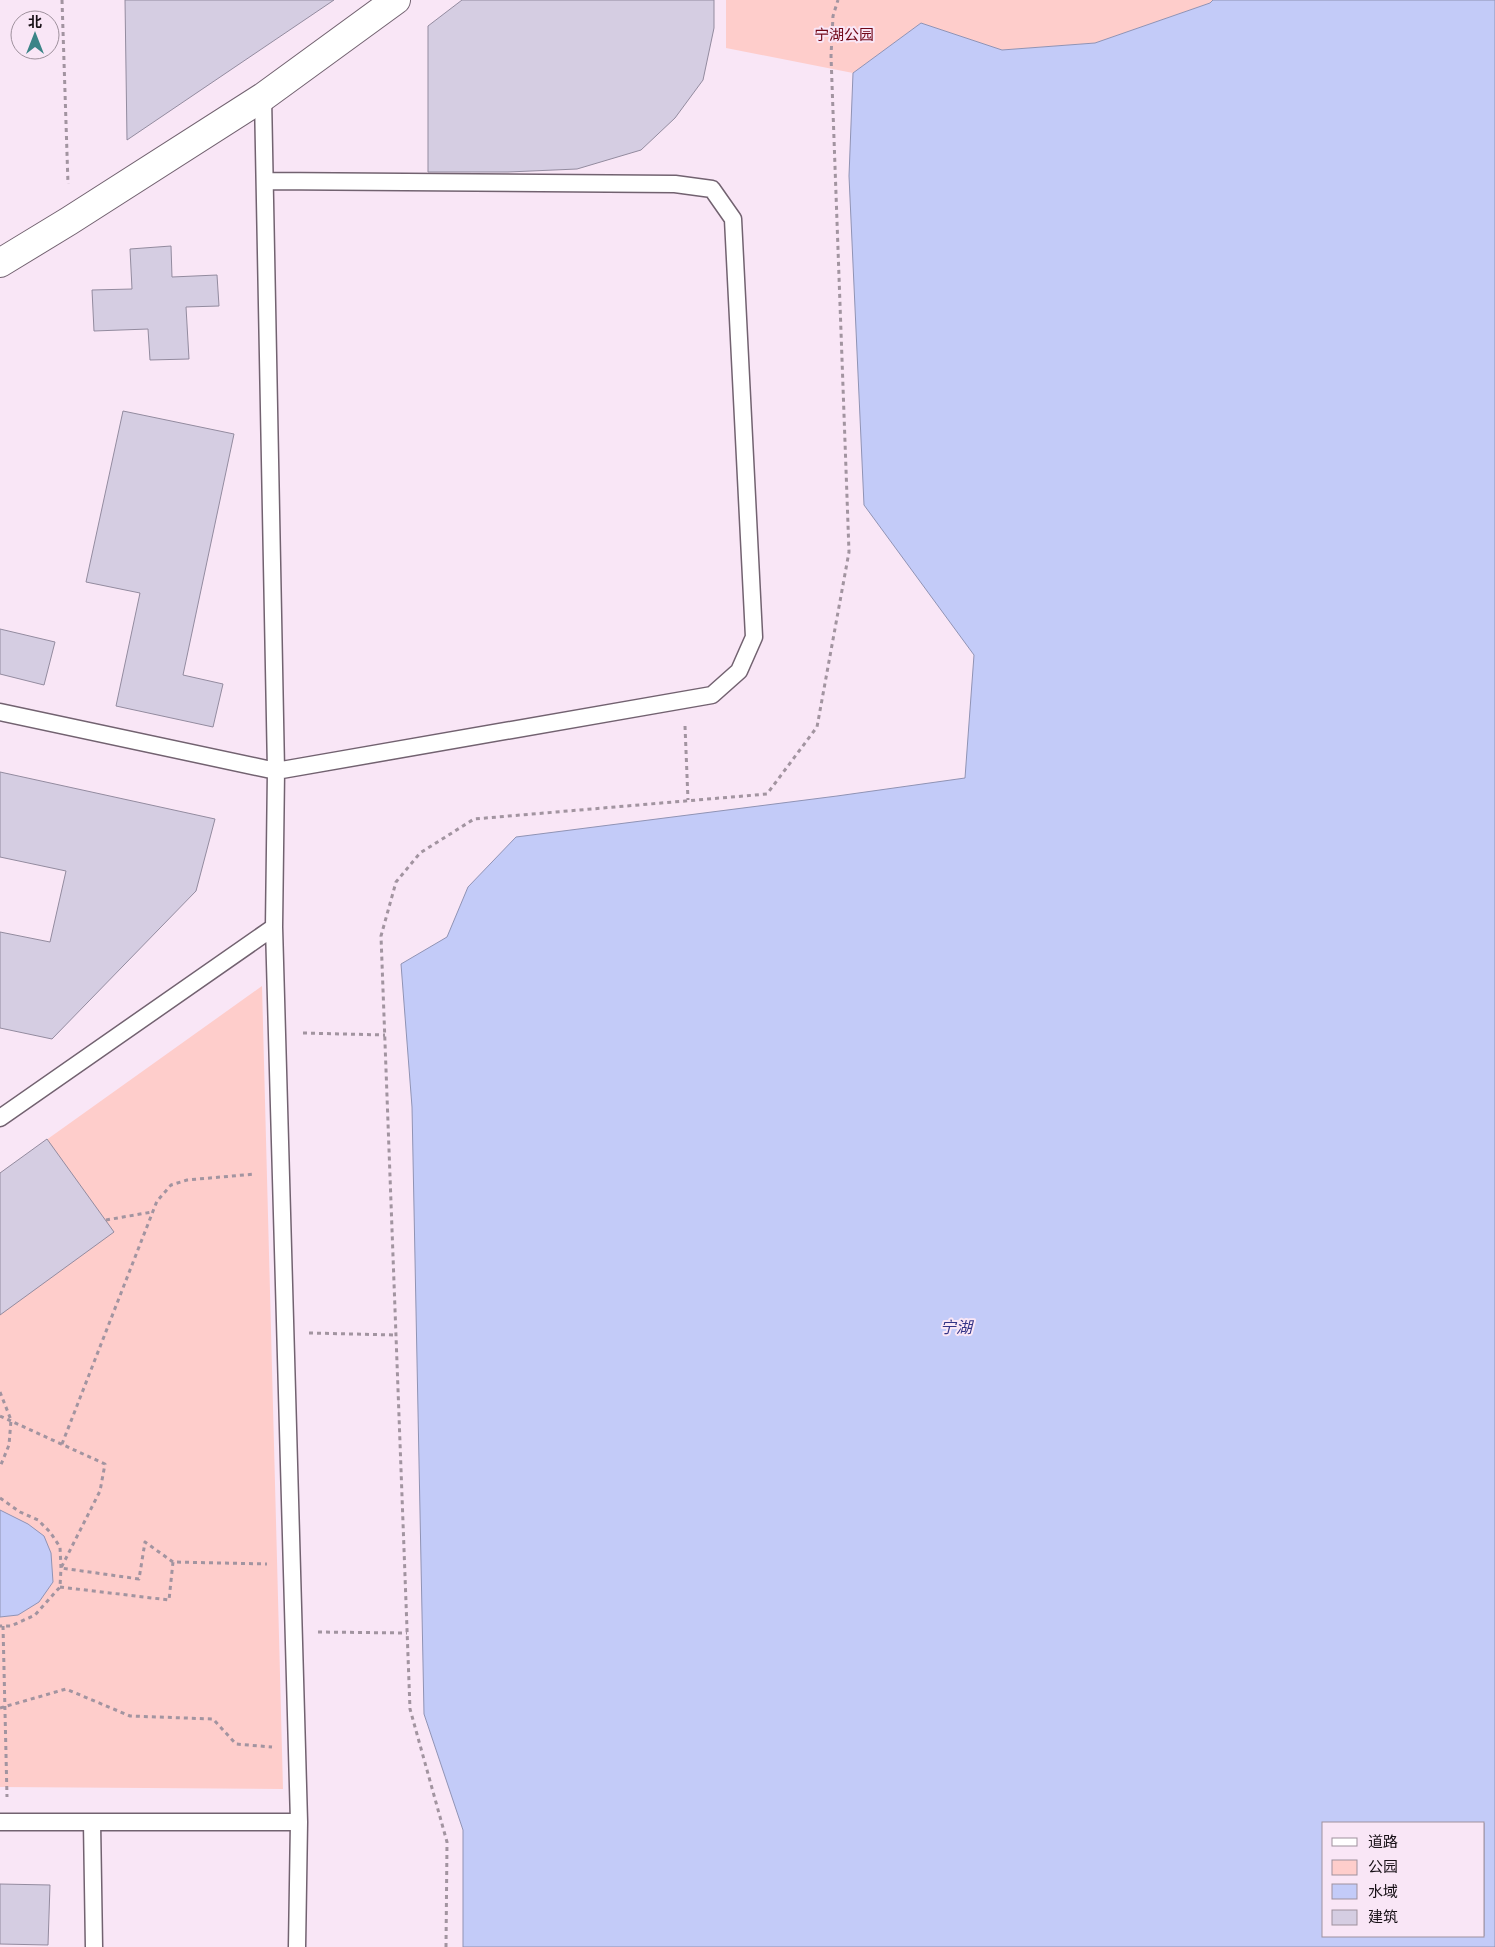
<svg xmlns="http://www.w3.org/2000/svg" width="1495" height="1947" font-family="Raleway,'Noto Sans SC',sans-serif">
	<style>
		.green { fill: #fecdcb }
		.water { fill: #c3cbf8; stroke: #9093b4; fill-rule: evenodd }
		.building { fill: #d5cde2; stroke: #938b9f }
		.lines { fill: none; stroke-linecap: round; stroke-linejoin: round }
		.lane-casing { stroke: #726270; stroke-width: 19 }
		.street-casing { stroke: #726270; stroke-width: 30 }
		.path { stroke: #a294a0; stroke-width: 3; stroke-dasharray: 4 4; stroke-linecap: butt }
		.lane { stroke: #fff; stroke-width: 16 }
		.street { stroke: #fff; stroke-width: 28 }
		.labels { text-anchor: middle; stroke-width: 4; stroke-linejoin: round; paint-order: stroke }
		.park-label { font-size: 15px; fill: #700617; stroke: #f9e6f6 }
		.water-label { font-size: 16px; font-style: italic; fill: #333386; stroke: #f9e6f6 }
	</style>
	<rect width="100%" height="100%" fill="#f9e6f6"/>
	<path class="green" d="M726 0H1213L1210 3 1095 43 1002 50 921 23 853 73 726 48Z
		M262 986 283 1789 0 1787V1173Z"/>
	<path class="water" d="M1213 0H1495V1947H463V1830L424 1714 412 1107 401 964 447 937 468 887 516 837 837 796 965 778 974 655 864 505 849 176 853 73 921 23 1002 50 1095 43 1210 3ZM1324 1823H1484V1936H1324Z
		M0 1510 28 1524 44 1536 51 1553 53 1582 39 1602 18 1615 0 1617Z"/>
	<path class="building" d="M125 0H334L127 140Z
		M462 0H714V28L703 80 675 118 641 150 577 169 508 172H428V26Z
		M171 246 172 277 217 275 219 306 186 307 189 359 150 360 148 329 94 331 92 290 132 289 130 249Z
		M123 411 234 434 183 675 223 684 213 727 116 706 140 593 86 582Z
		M0 629 55 642 44 685 0 674Z
		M0 772 215 819 196 891 52 1039 0 1028V932L50 942 66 871 0 857Z
		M47 1139 114 1232 0 1315V1173Z
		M0 1884 50 1885 48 1945 0 1944Z"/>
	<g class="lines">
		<g class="lane-casing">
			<path id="lane" d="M263 97 276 771 274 927 299 1822 297 1947
				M0 712 276 771 712 695 739 671 754 637 733 219 712 189 675 184 265 181
				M0 1118 274 927
				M0 1822H299
				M92 1822 94 1947"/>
		</g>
		<g class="street-casing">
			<path id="street" d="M0 263 69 221 263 97 396 0"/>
		</g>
		<path class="path" d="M62 0 68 184
			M685 726 688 800
			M303 1033 385 1035
			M106 1220 152 1212
			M309 1333 396 1335
			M0 1392 11 1420 9 1445 0 1467
			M0 1416 105 1464 100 1491 61 1568 139 1579 145 1542 173 1562
			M62 1444 157 1201 171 1185 187 1180 255 1174
			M0 1498 20 1512 38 1520 50 1532 60 1547 61 1568 60 1587 35 1615 11 1626H0
			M60 1587 169 1600 173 1562 267 1564
			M3 1626 7 1797
			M318 1632 407 1633
			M0 1708 66 1689 130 1716 213 1719 236 1744 272 1747
			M446 1947 447 1842 410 1709 381 936 396 882 420 853 474 819 767 794 817 727 849 552 831 56 833 16 838 0"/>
		<use href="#lane" class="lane"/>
		<use href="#street" class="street"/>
	</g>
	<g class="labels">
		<g class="park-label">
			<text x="844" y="40">宁湖公园</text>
		</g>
		<g class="water-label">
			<text x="956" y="1333">宁湖</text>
		</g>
	</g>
	<rect x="1322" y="1822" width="162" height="115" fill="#f9e6f6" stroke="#9f919d"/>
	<rect x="1332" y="1838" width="25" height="8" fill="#ffffff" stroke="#9f919d"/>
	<text x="1368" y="1847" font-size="15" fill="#181117">道路</text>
	<rect x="1332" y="1860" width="25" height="15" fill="#fecdcb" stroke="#9f919d"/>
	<text x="1368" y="1872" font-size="15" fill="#181117">公园</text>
	<rect x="1332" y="1884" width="25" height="15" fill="#c3cbf8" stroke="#9f919d"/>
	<text x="1368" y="1897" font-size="15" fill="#181117">水域</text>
	<rect x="1332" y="1910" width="25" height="15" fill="#d5cde2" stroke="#9f919d"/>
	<text x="1368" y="1922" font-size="15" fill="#181117">建筑</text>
	<g transform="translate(35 35)"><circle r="24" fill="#f9e6f6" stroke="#9f919d"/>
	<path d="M0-4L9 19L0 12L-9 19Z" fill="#3b8487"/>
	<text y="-8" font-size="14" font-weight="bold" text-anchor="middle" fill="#181117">北</text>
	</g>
</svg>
